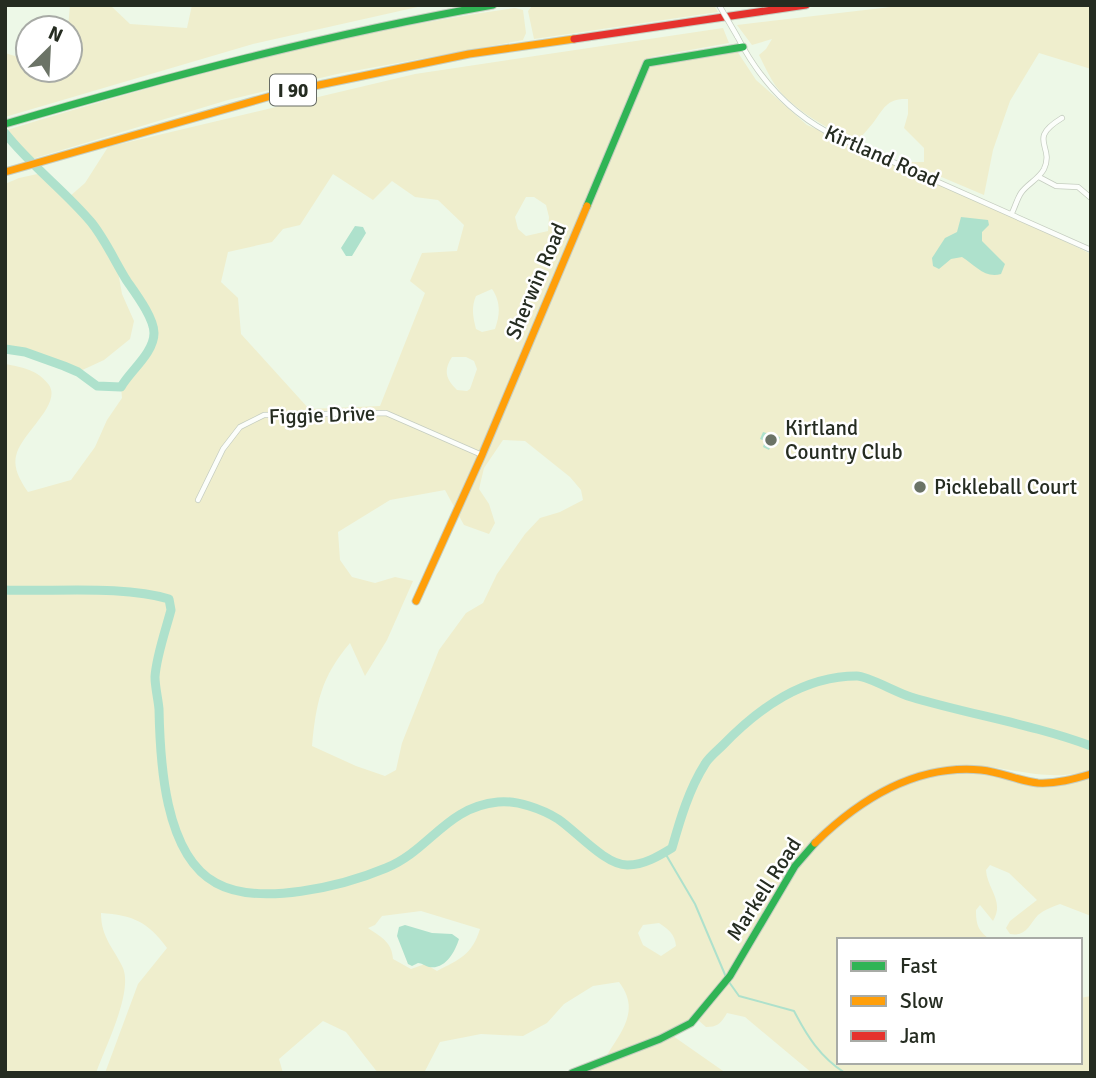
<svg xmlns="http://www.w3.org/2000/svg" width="1096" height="1078" font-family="Signika,sans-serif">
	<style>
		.green { fill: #efeecd; fill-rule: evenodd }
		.water { fill: #aee1cc }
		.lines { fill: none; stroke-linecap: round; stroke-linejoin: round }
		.stream { stroke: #aee1cc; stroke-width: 2 }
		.river { stroke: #aee1cc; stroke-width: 9 }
		.street-casing { stroke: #c5cdc0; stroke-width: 6 }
		.fast-casing { stroke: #c5cdc0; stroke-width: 9 }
		.slow-casing { stroke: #c5cdc0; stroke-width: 9 }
		.jam-casing { stroke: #c5cdc0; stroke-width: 9 }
		.street { stroke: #fcfefb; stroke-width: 4.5 }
		.fast { stroke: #30b455; stroke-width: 7 }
		.slow { stroke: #ff9f0a; stroke-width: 7 }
		.jam { stroke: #e5322d; stroke-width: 7 }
		.street-bridge-casing { stroke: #c5cdc0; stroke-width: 6; stroke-linecap: butt }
		.street-bridge { stroke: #fcfefb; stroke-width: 4.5 }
		.poi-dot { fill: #6b7366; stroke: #fff; stroke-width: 2.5 }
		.labels { text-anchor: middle; stroke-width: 5; stroke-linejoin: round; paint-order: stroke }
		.shield { fill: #fff; stroke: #666b64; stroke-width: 2 }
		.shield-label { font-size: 19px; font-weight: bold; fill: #252c21 }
		.street-label { font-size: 21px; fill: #252c21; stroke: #fff }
		.poi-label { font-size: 21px; fill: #252c21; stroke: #fff; text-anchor: start }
	</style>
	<rect width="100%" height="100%" fill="#edf8e7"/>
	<path class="green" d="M70 5H110L130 24 187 28 192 5 422 6 253 44 5 117V53L28 60V70H70V28H68Z
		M533 5H714L718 12 534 39 528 11Z
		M908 5H1091V69L1039 53 1010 101 993 150 984 195 906 162H924V148L904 128 908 114V99C887 98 884 108 873 123 868 129 863 135 857 141 830 131 792 109 775 85 769 76 764 65 759 55L766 49 772 39 752 45 737 25Z
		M515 8 523 10 526 33 523 40 337 74 228 100 32 159 7 130C173 79 342 32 515 8Z
		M723 28 729 43 651 57 639 74 575 227 513 383 649 64 737 51 756 80 807 125 993 207 1091 254V770C1054 781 1026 772 991 767 914 758 837 804 793 864L728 974 688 1021 657 1037 607 1055C623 1029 640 1010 619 982L593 986 564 1004 547 1023 523 1036 481 1034 440 1042 424 1073H378L346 1032 323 1021 279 1059 283 1073H105L138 984 167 948C148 922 133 915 101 913 101 938 114 948 123 968 133 993 105 1047 96 1073H5V364C22 367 38 370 49 385 62 405 21 433 16 456 13 469 21 482 28 492L71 480 95 447 107 420 122 398 121 387 129 373 150 348 154 333 144 307 117 266 122 294 134 321 130 339 104 360 78 372 25 352 5 349V184L19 178 42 173 69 197 85 183 108 147 415 74ZM333 174 373 200 392 181 415 197 438 200 464 225 457 251 422 253 410 281 425 293 380 406 309 409 241 334 238 298 221 282 228 252 272 242 283 229 300 225ZM526 197H534L546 205 549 217 548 231 526 236 518 229 515 217ZM492 289C501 302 500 315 495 329L482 332 476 329C473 317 471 308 476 296ZM452 357H466L474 361 477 369 470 389 467 391 457 390C446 379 443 371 452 357ZM503 440 525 441 570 477 581 490 583 500 560 512 540 518 525 534 497 574 483 603 466 613 439 650 402 743 396 770 385 776 356 766 312 746C316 703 321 677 350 643L365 676 387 640 413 581 395 577 375 583 352 577 340 560 338 532 390 500 445 490 464 525 489 534 495 523 489 504 479 489 484 468ZM421 911 480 929C472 955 460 959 437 971L425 964 411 969 393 959C392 942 381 937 368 928L375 925 382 916ZM659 923C668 929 675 934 676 946L661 956 643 945 638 933 643 925Z
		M968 772 1003 775 1051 787 1091 778V916L1060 904C1052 907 1044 910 1038 915 1029 925 1026 937 1010 934L1006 928 1010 921 1037 900 1009 873 990 865 986 870C987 889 1005 901 993 921L980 905 976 910C976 925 978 931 991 940H839V1062H1080V998L1091 996V1073H812L745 1017 727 1013C721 1023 718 1027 706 1027L698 1020 734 977 798 868 818 844 872 800 906 784 932 777Z
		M673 1036 726 1073H581Z"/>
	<path class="water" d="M961 217 988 220 989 225 982 232V241L1005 264 1001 274C985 279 975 265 962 257L951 259 939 269 933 266 932 258 945 238 957 232Z
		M355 226 363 227 366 233 352 256H346L341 248Z
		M763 432 780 437 777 446 772 443 769 450 763 447 765 441 760 439Z
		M405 925 432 933 452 934 459 939C455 952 445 970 429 967 425 966 422 963 418 963L412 966 408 964 397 936 399 927Z"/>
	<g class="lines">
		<path class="stream" d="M665 853 695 904 726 977
			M729 982 739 996 794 1011C807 1036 820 1057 845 1073"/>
		<path class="river" d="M5 133C31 166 64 190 91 222 105 239 115 262 127 281 136 294 154 318 154 333 154 353 130 371 121 387L97 386 78 372 64 366 25 352 5 349
			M5 590C54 592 123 585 169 599L171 610C166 629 156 657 155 677 155 687 158 698 159 709 160 760 164 855 216 883 259 907 343 886 386 868 430 850 446 807 498 802 517 800 542 809 558 819 576 831 606 866 628 865 644 865 659 856 672 848 680 820 689 789 705 764 709 757 717 751 723 745 759 708 803 676 857 676 868 676 897 693 911 697 971 715 1032 724 1091 746"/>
		<g class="street-casing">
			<path id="street" d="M737 36C760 81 794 117 839 138L1091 250
				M1039 177 1056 186 1078 187 1091 198
				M1012 213C1015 207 1017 199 1021 193 1027 184 1039 179 1044 169 1055 145 1026 140 1062 118
				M198 500 223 449 240 427 264 415 386 413 482 455"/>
		</g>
		<g class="fast-casing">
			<path id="fast" d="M5 124C166 77 328 34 493 5
				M587 206 647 63 743 47
				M572 1073 660 1039 691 1023 730 976 795 866 815 843"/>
		</g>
		<g class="slow-casing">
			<path id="slow" d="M5 172 285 92 469 54 574 39
				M416 601 482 455 587 206
				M815 843C860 799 916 764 981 770 1001 772 1019 781 1038 783 1056 784 1074 779 1091 774"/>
		</g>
		<g class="jam-casing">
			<path id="jam" d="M574 39 806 5"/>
		</g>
		<use href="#street" class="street"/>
		<use href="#fast" class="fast"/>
		<use href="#slow" class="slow"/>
		<use href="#jam" class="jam"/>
		<g class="street-bridge-casing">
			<path id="street-bridge" d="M719 5 737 36"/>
		</g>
		<use href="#street-bridge" class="street-bridge"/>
	</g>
	<g class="poi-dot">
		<circle cx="771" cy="440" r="7"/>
		<circle cx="920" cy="487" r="7"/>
	</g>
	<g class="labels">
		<rect class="shield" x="270" y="74.5" width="46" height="31" rx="5"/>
		<g class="shield-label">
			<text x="293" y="97">I 90</text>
		</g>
		<g class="street-label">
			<text transform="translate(882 156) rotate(24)" y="7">Kirtland Road</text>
			<text transform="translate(536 281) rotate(-67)" y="7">Sherwin Road</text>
			<text transform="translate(322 415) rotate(-2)" y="7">Figgie Drive</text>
			<text transform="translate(764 889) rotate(-57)" y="7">Markell Road</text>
		</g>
		<g class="poi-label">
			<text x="785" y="435">Kirtland<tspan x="785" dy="24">Country Club</tspan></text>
			<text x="934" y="494">Pickleball Court</text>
		</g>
	</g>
	<rect width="1096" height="1078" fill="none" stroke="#252c21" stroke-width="14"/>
	<rect x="837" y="938" width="245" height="126" fill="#ffffff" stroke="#a8aba6" stroke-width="2"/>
	<rect x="851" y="961" width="35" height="10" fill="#30b455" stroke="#a8aba6" stroke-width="2"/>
	<text x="900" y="973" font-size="21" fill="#252c21">Fast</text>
	<rect x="851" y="996" width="35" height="10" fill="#ff9f0a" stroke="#a8aba6" stroke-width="2"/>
	<text x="900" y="1008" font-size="21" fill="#252c21">Slow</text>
	<rect x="851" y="1031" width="35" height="10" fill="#e5322d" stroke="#a8aba6" stroke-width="2"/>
	<text x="900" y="1043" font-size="21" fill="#252c21">Jam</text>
	<g transform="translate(49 49) rotate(24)"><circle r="33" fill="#ffffff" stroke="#a8aba6" stroke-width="2"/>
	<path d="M0-5L12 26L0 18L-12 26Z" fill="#6b7366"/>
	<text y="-10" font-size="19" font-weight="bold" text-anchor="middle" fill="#252c21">N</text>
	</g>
</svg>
